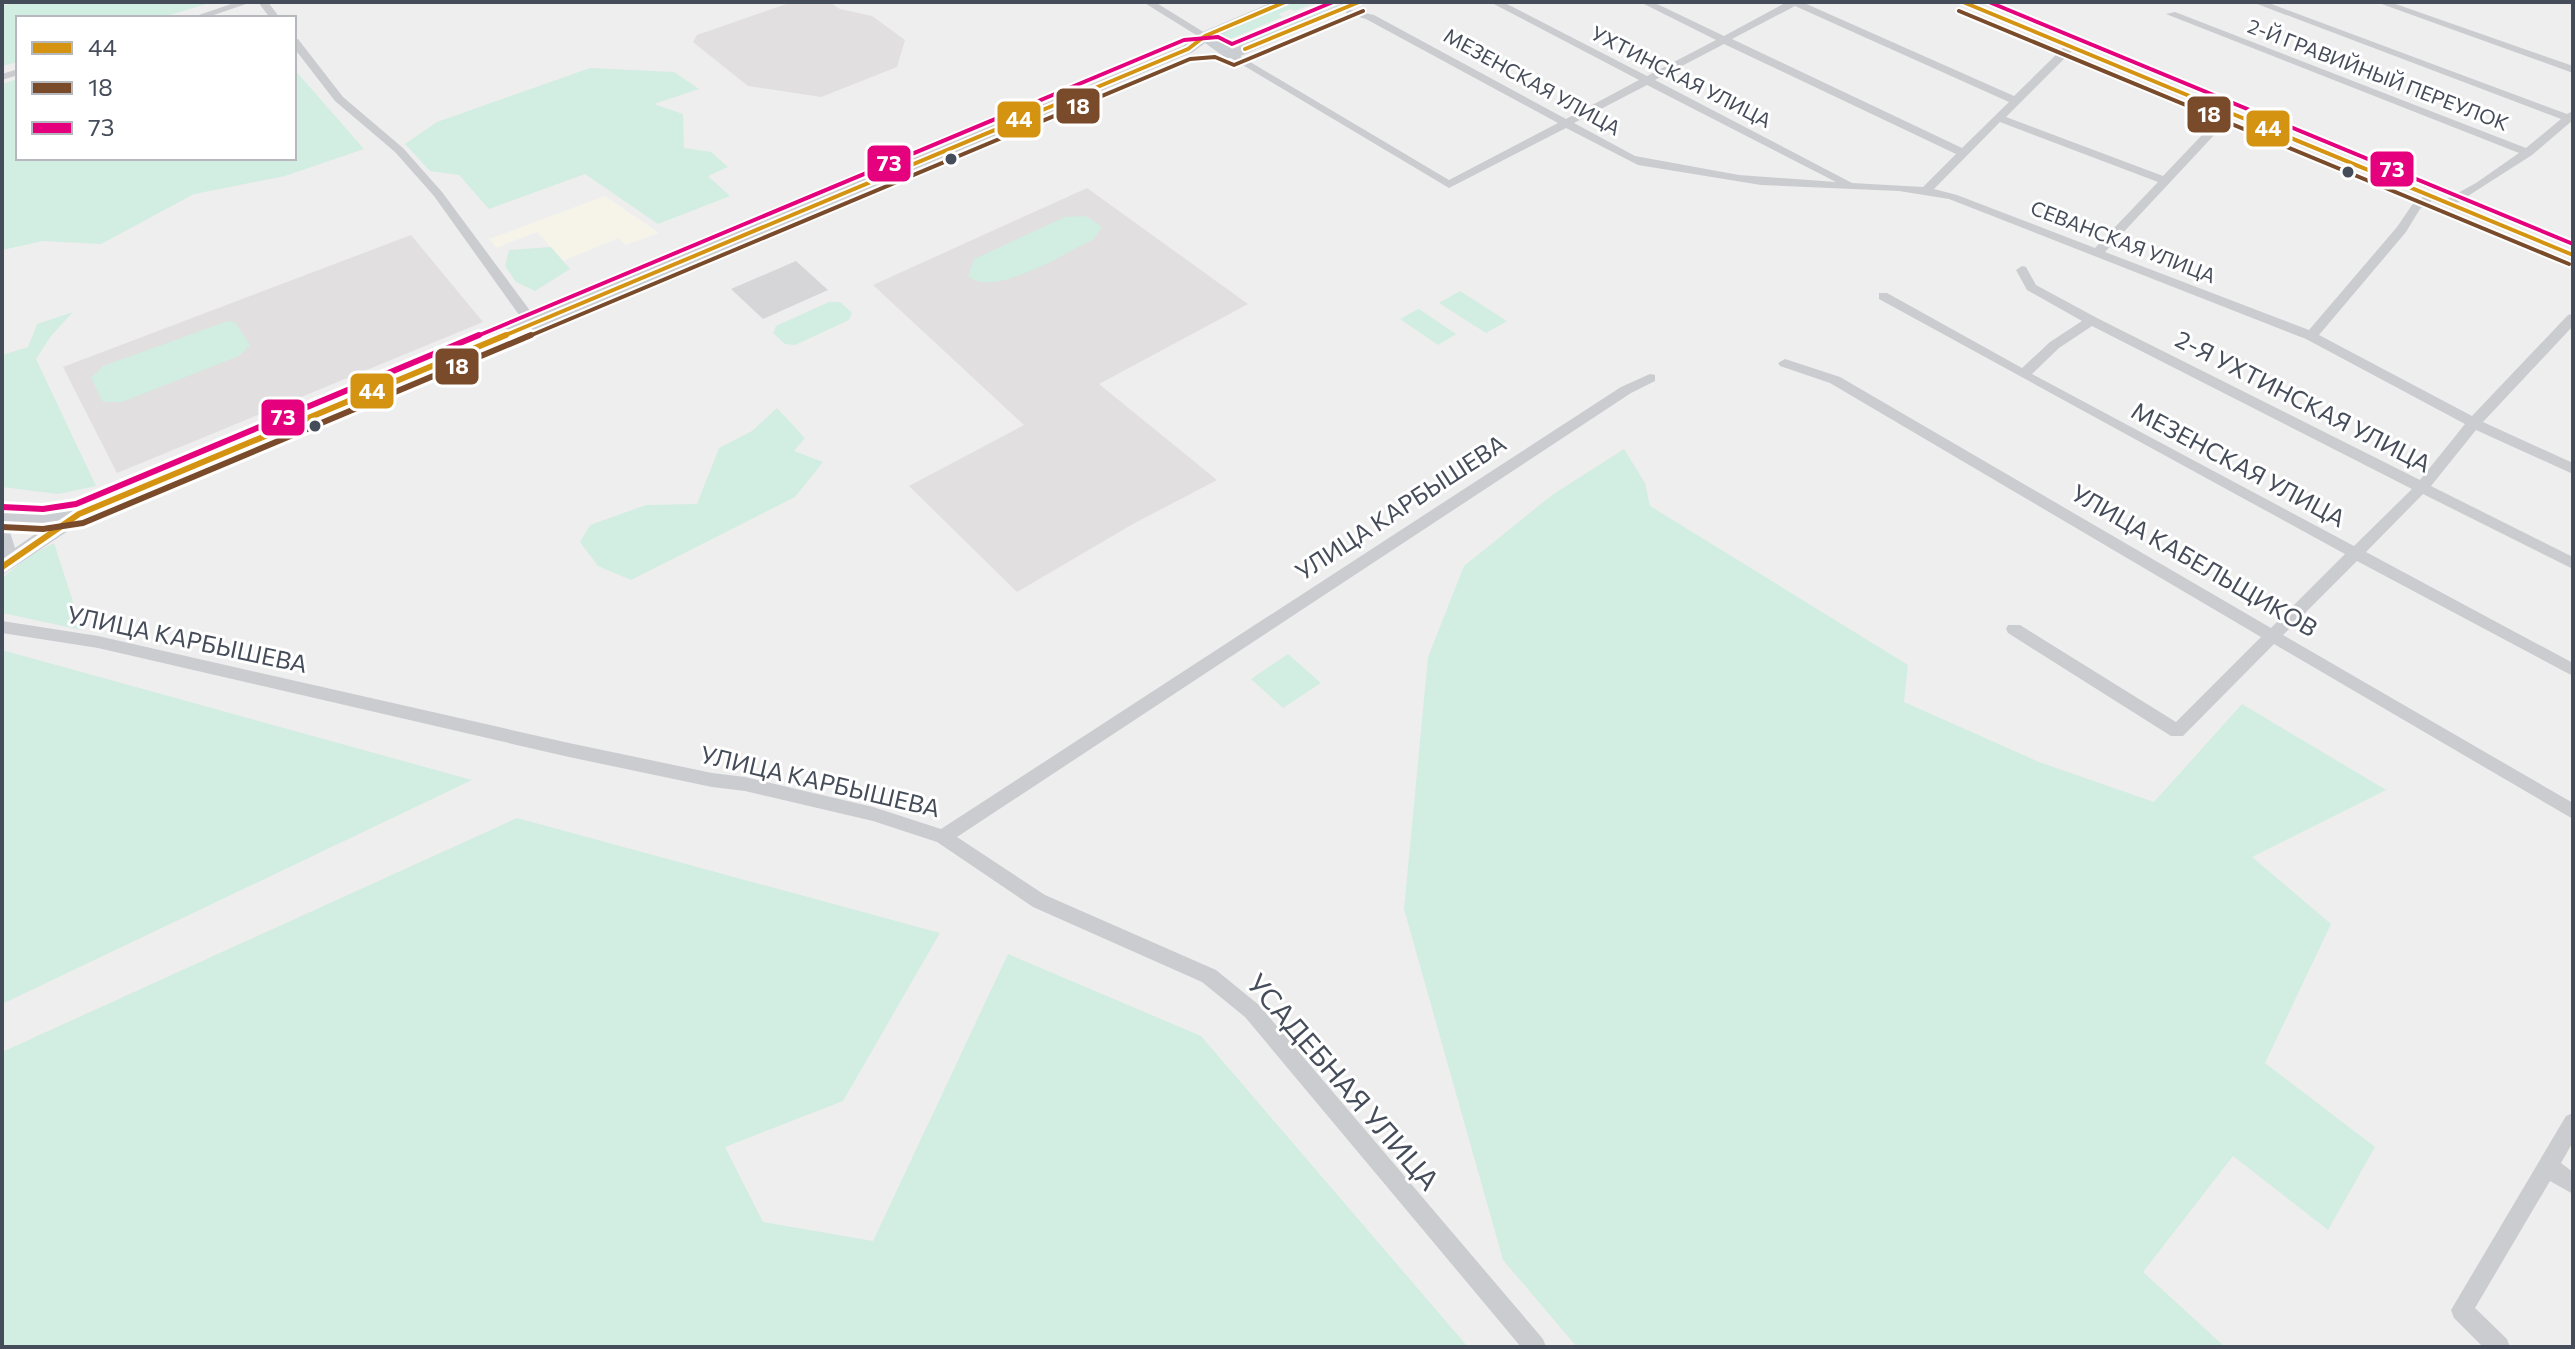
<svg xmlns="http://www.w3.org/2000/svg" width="2575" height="1349" font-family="Commissioner,sans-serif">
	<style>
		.commercial { fill: #f6f4e9 }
		.education { fill: #e1dfe0 }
		.green { fill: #d2ede1 }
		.building { fill: #d6d6d9 }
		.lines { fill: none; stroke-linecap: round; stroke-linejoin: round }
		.street { fill: #cacccf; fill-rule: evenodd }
		.secondary { fill: #cacdd1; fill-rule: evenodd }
		.bus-1-far1-casing { stroke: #fff; stroke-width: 8 }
		.bus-1-casing { stroke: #fff; stroke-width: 12 }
		.bus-2-far1-casing { stroke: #fff; stroke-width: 8 }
		.bus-2-casing { stroke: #fff; stroke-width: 12 }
		.bus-3-far1-casing { stroke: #fff; stroke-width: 8 }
		.bus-3-casing { stroke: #fff; stroke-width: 12 }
		.bus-1-far1 { stroke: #d49412; stroke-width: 4 }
		.bus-1 { stroke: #d49412; stroke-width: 6 }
		.bus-2-far1 { stroke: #7a4b2a; stroke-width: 4 }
		.bus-2 { stroke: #7a4b2a; stroke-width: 6 }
		.bus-3-far1 { stroke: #e5007d; stroke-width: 4 }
		.bus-3 { stroke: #e5007d; stroke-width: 6 }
		.bus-dot { fill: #464d5a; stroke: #fff; stroke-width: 3 }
		.labels { text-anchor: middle; stroke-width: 6; stroke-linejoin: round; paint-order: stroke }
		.far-street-label { font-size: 20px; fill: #464d5a; stroke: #fff }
		.street-label { font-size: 24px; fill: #464d5a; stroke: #fff }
		.near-street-label { font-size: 28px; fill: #464d5a; stroke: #fff }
		.line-badge { stroke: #fff; stroke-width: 3 }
		.badge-label { font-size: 22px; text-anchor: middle; font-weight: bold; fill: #fff }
	</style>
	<rect width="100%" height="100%" fill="#efeeee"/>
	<path class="commercial" d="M605 196 659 233 626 245 619 238 563 261 537 232 496 248 489 239Z"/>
	<path class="education" d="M792 2H829L840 9 872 16 905 40 897 67 821 97 748 86 693 42 697 35Z
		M1087 188 1248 304 1099 384 1217 480 1133 524 1017 592 909 486 1024 425 873 285Z
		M411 235 483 322 117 473 63 367Z"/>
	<path class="green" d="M17 2H213L160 18H18V62L2 66V6Z
		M1295 2H1317L1294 11 1290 9 1279 14 1282 17 1221 43 1216 38 1224 32Z
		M1326 2 1337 6 1241 46 1225 45 1286 19 1291 21 1306 14 1303 12Z
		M590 68 674 72 699 89 654 104 683 114 684 148 711 152 728 167 708 176 730 196 658 224 585 174 489 209 459 175 430 171 405 144 437 122Z
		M294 69 364 149 285 176 194 194 101 244 43 241 2 250V84L18 79V158H294Z
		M1086 216 1102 227 1094 239C1067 252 994 299 968 276L974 259 1065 217Z
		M551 247 570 269 535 291 516 282 505 266 509 250Z
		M1460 291 1507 321 1486 333 1439 303Z
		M829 302H840L852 313 849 320 795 345 785 344 773 333 776 326Z
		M1418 309H1419L1456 334 1438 345 1400 319Z
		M73 312 51 336 36 359 96 486 58 494 2 487V355L28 347 37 324Z
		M228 321 235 322 250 345 239 356 122 402H103L91 378 103 366Z
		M777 408 805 438 794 451 823 462 795 497 631 580 598 566 580 542 590 525 646 505 697 504 719 448 752 431Z
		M1624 449 1645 483 1650 506 1908 665 1904 702 2039 762 2154 802 2242 704 2386 790 2252 857 2331 924 2265 1063 2375 1147 2328 1230 2233 1156 2143 1272 2225 1347H1577L1503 1260 1404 909 1428 657 1464 566 1552 495Z
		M54 543 82 630 2 613V578L29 556Z
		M2 650 472 780 2 1004Z
		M1288 654 1321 683 1283 708 1251 679Z
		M517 818 940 933 843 1101 725 1147 763 1222 873 1241 1008 954 1201 1036 1468 1347H2V1052Z"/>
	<path class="building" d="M796 261 828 290 763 319 731 289Z"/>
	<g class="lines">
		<path class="street" d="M237 2H252L205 18H190Z
			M258 2H268L280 18H270Z
			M1143 2H1155L1210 36 1201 38Z
			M1490 2H1503L1647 76 1716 40 1640 2H1653L1724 36 1787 2H1802L2014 96 2064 47 1958 2H1972L2447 199 2476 183 2519 153 2166 14 2175 12 2526 148 2561 119 2252 2H2266L2567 114 2573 111V120L2532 155 2457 203 2573 251V259L2432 201 2420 209 2406 232 2319 335 2472 416 2568 315 2573 314V326L2483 422 2573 463V474L2476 430 2431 486 2573 557V569L2423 494 2366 552 2573 663V676L2357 561 2283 635 2573 803V819L2274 644 2183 736H2171L2008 633 2006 629 2008 625H2020L2176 722 2261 637 1830 383 1780 366 1778 363 1785 359 1840 377 2271 628 2345 554 1879 299V293H1887L2022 368 2050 342 2082 321 2027 290 2016 270 2022 266 2026 267 2036 285 2097 318 2420 480 2465 424 2306 339 1949 199 1899 191 1761 185 1638 165 1566 128 1449 188 1226 55 1235 53 1449 180 1558 123 1366 19 1346 13V9L1374 15 1566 119 1639 80ZM1795 6 2009 102 1962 148 1732 39ZM1724 44 1956 154 1923 187 1852 183 1655 80ZM2072 51 2222 114 2163 176 2006 117ZM1647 85 1836 182 1739 175 1635 156 1574 123ZM2231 117 2423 197 2412 205 2397 227 2309 330 2105 252ZM2000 122 2158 182 2095 248 1957 195 1934 189ZM2092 326 2412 489 2354 546 2032 374 2059 348Z
			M2376 2H2390L2573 66V73Z
			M294 38 298 39 343 97 403 148 442 192 537 320V326H527L434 196 395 152 335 101 294 48Z
			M18 69V75L2 80V74Z
			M1650 374 1655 375V381L1631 393 957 837 1045 895 1216 970 1259 1005 1543 1339 1546 1347H1521L1245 1017 1202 982 1033 907 937 842 873 821 745 791 712 787 569 757 98 648 2 633V621L98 636 569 743 712 773 745 777 873 807 941 829 1621 387Z
			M2573 1113V1142L2561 1163 2573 1172V1194L2550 1181 2475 1308 2507 1339 2510 1347H2483L2454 1318 2451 1310 2566 1116Z"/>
		<path class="secondary" d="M1273 2H1292L1215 37 1232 49 1347 2H1366L1236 58H1226L1205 43 1193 52 86 519 2 575V527L9 529 15 548 48 525 2 524V510L43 512 74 508 1183 46 1200 33Z"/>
		<g class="bus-1-far1-casing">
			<path id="bus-1-far1" d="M1963 2 2573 255
				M1245 49 1359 2
				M501 337 1188 49 1205 36 1285 2"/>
		</g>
		<g class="bus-1-casing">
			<path id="bus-1" d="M2 567 79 514 506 335"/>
		</g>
		<g class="bus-2-far1-casing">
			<path id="bus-2-far1" d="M1959 11 2569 264
				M527 337 1190 59 1215 57 1234 65 1363 11"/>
		</g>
		<g class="bus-2-casing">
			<path id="bus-2" d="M2 527 43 529 83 523 531 335"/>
		</g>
		<g class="bus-3-far1-casing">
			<path id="bus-3-far1" d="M1989 2 2573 244
				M475 337 1184 40 1218 37 1232 44 1333 2"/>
		</g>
		<g class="bus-3-casing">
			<path id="bus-3" d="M2 507 43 509 76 504 479 335"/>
		</g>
		<use href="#bus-1-far1" class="bus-1-far1"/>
		<use href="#bus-1" class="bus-1"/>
		<use href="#bus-2-far1" class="bus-2-far1"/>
		<use href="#bus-2" class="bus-2"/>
		<use href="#bus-3-far1" class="bus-3-far1"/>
		<use href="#bus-3" class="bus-3"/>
	</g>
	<g class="bus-dot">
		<circle cx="951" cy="159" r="7"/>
		<circle cx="2348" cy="172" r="7"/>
		<circle cx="315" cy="426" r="7"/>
	</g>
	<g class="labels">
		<g class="far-street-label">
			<text transform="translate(2378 75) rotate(21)" y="7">2-Й ГРАВИЙНЫЙ ПЕРЕУЛОК</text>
			<text transform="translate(1681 77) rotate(27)" y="7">УХТИНСКАЯ УЛИЦА</text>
			<text transform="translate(1532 82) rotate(29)" y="7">МЕЗЕНСКАЯ УЛИЦА</text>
			<text transform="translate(2123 242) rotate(21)" y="7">СЕВАНСКАЯ УЛИЦА</text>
		</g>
		<g class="street-label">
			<text transform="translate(2303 402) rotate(27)" y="8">2-Я УХТИНСКАЯ УЛИЦА</text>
			<text transform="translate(2238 465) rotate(28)" y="8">МЕЗЕНСКАЯ УЛИЦА</text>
			<text transform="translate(1401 508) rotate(-33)" y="8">УЛИЦА КАРБЫШЕВА</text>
			<text transform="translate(2194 561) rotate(30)" y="8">УЛИЦА КАБЕЛЬЩИКОВ</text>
			<text transform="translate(187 640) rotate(12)" y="8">УЛИЦА КАРБЫШЕВА</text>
			<text transform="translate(820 782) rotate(13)" y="8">УЛИЦА КАРБЫШЕВА</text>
		</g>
		<g class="near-street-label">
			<text transform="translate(1343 1082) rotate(49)" y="10">УСАДЕБНАЯ УЛИЦА</text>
		</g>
	</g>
	<g class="line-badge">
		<rect x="1055" y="87" width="46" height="38" rx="8" fill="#7a4b2a"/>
		<rect x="2186" y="95" width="46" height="39" rx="8" fill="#7a4b2a"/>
		<rect x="996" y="100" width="46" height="39" rx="8" fill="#d49412"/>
		<rect x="2245" y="109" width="46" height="39" rx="8" fill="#d49412"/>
		<rect x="866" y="144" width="46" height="39" rx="8" fill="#e5007d"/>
		<rect x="2369" y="150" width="46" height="38" rx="8" fill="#e5007d"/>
		<rect x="434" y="347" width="46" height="39" rx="8" fill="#7a4b2a"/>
		<rect x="349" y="372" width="46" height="38" rx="8" fill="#d49412"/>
		<rect x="260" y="398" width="46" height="39" rx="8" fill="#e5007d"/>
	</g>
	<g class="badge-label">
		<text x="1078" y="114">18</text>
		<text x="2209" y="122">18</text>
		<text x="1019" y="127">44</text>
		<text x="2268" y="136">44</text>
		<text x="889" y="171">73</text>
		<text x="2392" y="177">73</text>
		<text x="457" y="374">18</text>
		<text x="372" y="399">44</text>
		<text x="283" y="425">73</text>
	</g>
	<rect width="2575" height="1349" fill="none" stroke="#464d5a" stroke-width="8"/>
	<rect x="16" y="16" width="280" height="144" fill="#ffffff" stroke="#b5b8bd" stroke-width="2"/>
	<rect x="32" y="42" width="40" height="12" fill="#d49412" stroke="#b5b8bd" stroke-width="2"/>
	<text x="88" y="56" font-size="24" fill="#464d5a">44</text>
	<rect x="32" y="82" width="40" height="12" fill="#7a4b2a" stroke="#b5b8bd" stroke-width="2"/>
	<text x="88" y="96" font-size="24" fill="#464d5a">18</text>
	<rect x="32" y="122" width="40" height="12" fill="#e5007d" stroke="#b5b8bd" stroke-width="2"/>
	<text x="88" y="136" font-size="24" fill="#464d5a">73</text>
</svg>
